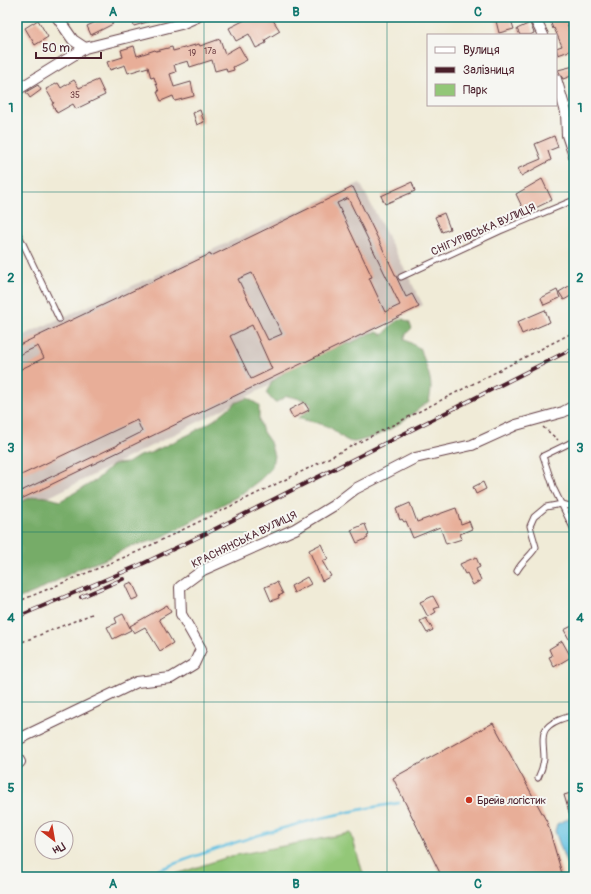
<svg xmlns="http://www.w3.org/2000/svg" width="591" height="894" font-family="Pangolin,sans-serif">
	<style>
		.industrial { fill: #cec1ba }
		.green { fill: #93c778; stroke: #6e7352 }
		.forest { fill: #76ac68; stroke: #60664a }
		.water { fill: #65c2e3; stroke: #587087 }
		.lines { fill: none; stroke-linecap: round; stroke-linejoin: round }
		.stream { stroke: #65c2e3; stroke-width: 2.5 }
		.building { fill: #e8ae98; fill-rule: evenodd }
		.lane-casing { stroke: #633e45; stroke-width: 7 }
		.street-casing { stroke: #633e45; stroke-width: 12 }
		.path { stroke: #633e45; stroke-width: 1.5; stroke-dasharray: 3 3; stroke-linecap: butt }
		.lane { stroke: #fff; stroke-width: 5 }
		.street { stroke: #fff; stroke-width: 10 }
		.rail-casing { stroke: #4a1f2b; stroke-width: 4 }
		.rail { stroke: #f6f6f2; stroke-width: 2.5; stroke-dasharray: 8; stroke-linecap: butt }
		.grid { fill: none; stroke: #0f766e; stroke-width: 1; stroke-opacity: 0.55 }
		.poi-dot { fill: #c8321e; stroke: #f6f6f2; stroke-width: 1.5 }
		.labels { text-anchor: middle; stroke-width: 4; stroke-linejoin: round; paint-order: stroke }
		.number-label { font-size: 9px; fill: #724346 }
		.street-label { font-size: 11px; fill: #4a1f2b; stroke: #f6f6f2 }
		.poi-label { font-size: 11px; fill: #4a1f2b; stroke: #f6f6f2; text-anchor: start }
		.neatline { fill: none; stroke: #0f766e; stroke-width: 1.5 }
		.grid-label { font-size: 13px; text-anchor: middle; font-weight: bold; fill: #0f766e }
	</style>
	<rect width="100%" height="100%" fill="#f6f6f2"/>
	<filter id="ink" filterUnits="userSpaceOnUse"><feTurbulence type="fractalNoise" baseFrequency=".025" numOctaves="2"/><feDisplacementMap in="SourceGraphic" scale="8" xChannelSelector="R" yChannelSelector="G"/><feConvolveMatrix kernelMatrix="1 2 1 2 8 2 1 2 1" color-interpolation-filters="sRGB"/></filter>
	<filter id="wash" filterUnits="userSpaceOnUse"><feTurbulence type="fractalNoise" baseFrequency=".012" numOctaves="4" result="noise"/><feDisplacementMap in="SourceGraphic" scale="16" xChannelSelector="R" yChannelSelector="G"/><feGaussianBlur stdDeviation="0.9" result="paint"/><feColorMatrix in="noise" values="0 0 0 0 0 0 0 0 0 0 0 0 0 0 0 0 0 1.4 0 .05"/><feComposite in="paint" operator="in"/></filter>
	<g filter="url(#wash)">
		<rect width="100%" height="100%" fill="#f0ebd7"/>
		<path class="industrial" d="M360 183 423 305 177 433 17 513V338Z"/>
		<path class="green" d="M351 833 364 877H167L231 856Z"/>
		<path class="forest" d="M403 319 409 322 412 328 407 333 404 339 421 349C424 362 431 375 431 388 431 392 430 397 429 401 408 417 392 432 366 439 362 440 357 442 354 442 346 442 341 436 335 431 325 423 310 422 298 418L309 410 312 404 301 399 287 396 275 403 266 393 272 382 282 374 293 367 338 346 351 343 371 333 377 332 383 335C391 327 391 322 403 319Z
			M247 398 259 405V419L263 432 270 442 274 456 271 469 261 479 240 495 157 540 131 546 106 559 81 568 35 592 17 599V504C35 494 41 495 60 501L95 481 114 464 128 463 139 456 150 453 190 434 214 420 235 403Z"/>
		<path class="water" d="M574 818V875L571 876 555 831 557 824 568 819Z"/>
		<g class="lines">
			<path class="stream" d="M140 877C223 844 310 816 399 803"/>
		</g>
		<g id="blocks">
			<path class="building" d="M106 17H109L113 24 91 35 87 26Z
				M132 17H157V19L134 26Z
				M251 17H271L280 31 265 40 266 43 256 48 249 34 236 41 229 28Z
				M495 17H510L514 29 499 33Z
				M549 17H574V21L567 24 573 41 569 42 572 50 558 55 556 48 562 46 554 28 553 29Z
				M38 20 48 37 35 45 25 28Z
				M530 23 534 33 530 35H520L517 29Z
				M220 39 225 54 239 46 247 60 233 67 234 70 227 72 226 68 215 71 212 60 190 67 188 61 174 65 176 72 170 74 174 87 191 82 194 96 175 101 173 96 161 101 157 92H159L154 77 151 78 148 67 128 73 125 65 110 70 107 62 123 57 121 50 134 46 137 56 155 50 156 51 172 47 173 51 199 44 200 46Z
				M574 66V75L563 79 558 70Z
				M74 80 79 88 98 80 105 95 76 109 73 104 57 113 52 104 54 103 46 89 58 83 61 88Z
				M38 85 41 90 30 98 26 92Z
				M200 110 204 122 197 125 193 113Z
				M554 136 558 147 548 151 551 160 521 176 517 169 541 159 535 144Z
				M542 179 552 200 525 213 516 194Z
				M412 182 415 191 385 204 381 196Z
				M353 187 406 297 412 294 419 307 17 501V493L118 445V444L142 432 137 420 17 477V371L44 358 38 346 17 356V346L210 254 211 256ZM348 198 400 305 385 312 369 278 372 277 337 203ZM252 273 282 334 268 340 238 279ZM252 325 272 369 251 379 230 336Z
				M444 213 450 229 442 232 435 217Z
				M574 283V294L564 300 559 292Z
				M557 290 560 298 544 305 541 298Z
				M545 310 550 322 522 334 517 322Z
				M304 402 309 410 293 418 289 410Z
				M483 482 486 489 476 494 473 487Z
				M410 503 417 522 456 508 461 524 469 521 472 529 460 534 462 539 446 544 440 527 413 538 406 521 404 522 402 519 400 520 396 509Z
				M365 524 369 535 367 536 368 538 357 543 351 530Z
				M321 544 328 559 322 561 331 576 322 581 309 550Z
				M476 557 480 567 476 569 481 580 473 585 467 573 465 574 460 564Z
				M307 577 311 584 294 593 291 586Z
				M132 582 139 597 132 600 125 585Z
				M277 582 283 594 278 596 279 598 271 601 265 587Z
				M433 596 439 607 434 609 436 612 428 617 420 602Z
				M167 605 171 612 159 619 173 643 160 651 145 627 134 633 130 626Z
				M123 614 131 630 113 639 107 627 117 623 115 618Z
				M426 618 433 630 427 633 420 621Z
				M574 625V648L564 630Z
				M562 641 571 657 554 667 549 657 552 656 549 649Z
				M493 723 547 822 563 877H442L393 778Z
				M574 792V822H572L564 795Z"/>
		</g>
	</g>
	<g filter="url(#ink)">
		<use href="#blocks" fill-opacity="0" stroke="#633e45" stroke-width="1"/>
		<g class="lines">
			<g class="lane-casing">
				<path id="lane" d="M17 231 59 319
					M401 277 500 231 574 200
					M574 441 543 456 554 489 574 530
					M517 571C522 561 531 556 536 547L530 526 534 517 546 507 562 504 574 507
					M538 778C541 772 543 766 544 759 544 740 537 729 559 720 564 718 569 716 574 716"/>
			</g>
			<g class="street-casing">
				<path id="street" d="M57 17 73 40 85 48
					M534 17 543 35
					M556 79 566 112 567 135 574 156
					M17 90 85 48 181 24 197 17
					M17 740 137 682 171 678 194 664 201 649 181 614 180 587 203 570 295 529 333 506 355 489 415 458 472 445 516 425 563 412 574 406
					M17 757 20 762 17 764"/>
			</g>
			<path class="path" d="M543 427 558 440
				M17 602 137 552 309 468 574 332
				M17 644 92 614"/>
			<use href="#lane" class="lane"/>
			<use href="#street" class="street"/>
			<g class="rail-casing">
				<path id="rail" d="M81 597 123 579
					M17 617 140 565 211 531 574 348"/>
			</g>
			<use href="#rail" class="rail"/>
		</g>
	</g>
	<path class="grid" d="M204 17V877M387 17V877M17 192H574M17 362H574M17 532H574M17 702H574"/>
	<circle class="poi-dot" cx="469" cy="800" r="4"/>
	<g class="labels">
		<g class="number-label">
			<text x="210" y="54">17а</text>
			<text x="192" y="56">19</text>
			<text x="75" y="98">35</text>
		</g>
		<g class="street-label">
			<text transform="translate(483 229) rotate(-24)" y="4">СНІГУРІВСЬКА ВУЛИЦЯ</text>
			<text transform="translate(244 539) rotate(-26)" y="4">КРАСНЯНСЬКА ВУЛИЦЯ</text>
		</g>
		<g class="poi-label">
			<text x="477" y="804">Брейв логістик</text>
		</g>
	</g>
	<rect width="591" height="894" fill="none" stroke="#f6f6f2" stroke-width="44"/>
	<rect x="427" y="34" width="130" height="72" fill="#f6f6f2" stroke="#b1a0a2"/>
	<rect x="435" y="47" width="20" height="6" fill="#ffffff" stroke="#b1a0a2"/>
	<text x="463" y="54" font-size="12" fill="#4a1f2b">Вулиця</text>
	<rect x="435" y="67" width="20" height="6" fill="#4a1f2b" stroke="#b1a0a2"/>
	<text x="463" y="74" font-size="12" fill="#4a1f2b">Залізниця</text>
	<rect x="435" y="84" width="20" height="12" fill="#93c778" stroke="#b1a0a2"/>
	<text x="463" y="94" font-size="12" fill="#4a1f2b">Парк</text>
	<g transform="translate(54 840) rotate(149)"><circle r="19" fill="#f6f6f2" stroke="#b1a0a2"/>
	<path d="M0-3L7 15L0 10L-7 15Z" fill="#c8321e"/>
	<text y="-6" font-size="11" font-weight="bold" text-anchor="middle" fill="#4a1f2b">Пн</text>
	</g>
	<path d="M36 52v6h65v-6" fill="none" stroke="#4a1f2b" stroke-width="2"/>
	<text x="42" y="52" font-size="12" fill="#4a1f2b" stroke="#f6f6f2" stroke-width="3" paint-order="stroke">50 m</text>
	<rect x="22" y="22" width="547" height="850" class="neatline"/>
	<g class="grid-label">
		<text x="113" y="16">A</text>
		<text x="296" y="16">B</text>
		<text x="478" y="16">C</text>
		<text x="11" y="112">1</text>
		<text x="580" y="112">1</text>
		<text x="11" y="282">2</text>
		<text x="580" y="282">2</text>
		<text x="11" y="452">3</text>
		<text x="580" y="452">3</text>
		<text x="11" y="622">4</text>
		<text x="580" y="622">4</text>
		<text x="11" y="792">5</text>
		<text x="580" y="792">5</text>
		<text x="113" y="888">A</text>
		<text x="296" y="888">B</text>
		<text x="478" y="888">C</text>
	</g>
</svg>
